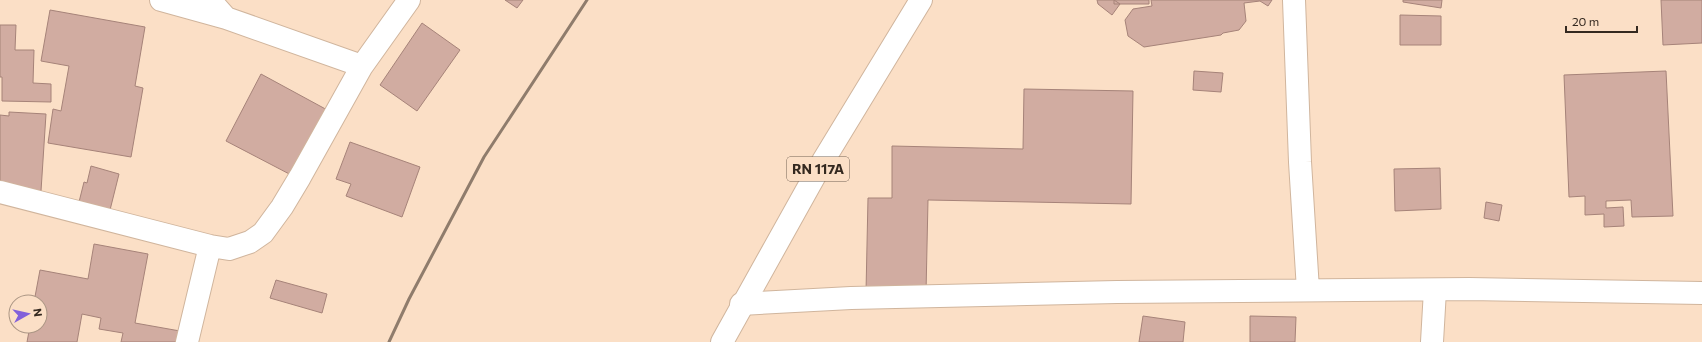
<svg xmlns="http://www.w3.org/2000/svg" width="1702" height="342" font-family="Commissioner,sans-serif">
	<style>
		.building { fill: #d1aca1; stroke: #a68379 }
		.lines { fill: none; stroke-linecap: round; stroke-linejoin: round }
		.minor-casing { stroke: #d0b59d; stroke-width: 24 }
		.primary-casing { stroke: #d0b59d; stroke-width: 24 }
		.minor { stroke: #fff; stroke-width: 22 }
		.primary { stroke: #fff; stroke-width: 22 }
		.rail { stroke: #8f7c6c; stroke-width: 3 }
		.labels { text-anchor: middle; stroke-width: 3; stroke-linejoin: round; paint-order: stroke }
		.shield { fill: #fbdfc6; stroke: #706052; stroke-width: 1 }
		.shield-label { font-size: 14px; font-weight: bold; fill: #342920 }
	</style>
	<rect width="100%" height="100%" fill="#fbdfc6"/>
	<path class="building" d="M505 0H523L517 8Z
		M1097 0H1114L1120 4 1112 15 1098 4Z
		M1114 0H1149V4H1114Z
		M1151 0H1272L1268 6 1260 1 1244 3 1246 21 1239 30 1223 33 1221 35 1144 47 1128 36 1125 20 1133 9 1152 6Z
		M1403 0H1442L1441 8 1403 2Z
		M1661 0H1702V43L1663 45Z
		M50 10 145 27 135 86 143 88 131 157 48 143 53 109 61 111 69 66 41 61Z
		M1400 15 1441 16V45H1400Z
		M422 23 460 50 417 111 380 85Z
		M0 25H16L15 50H34L33 83 51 84V102L2 101V77H0Z
		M1194 71 1223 73 1221 92 1193 90Z
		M1666 71 1673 216 1632 217 1631 200 1606 201V208L1623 207 1624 226 1604 227V214L1585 215V196L1569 197 1564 75Z
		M261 74 331 112 297 178 226 141Z
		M1024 89 1133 91 1131 204 928 200 926 293 866 292 868 198H892V146L1023 149Z
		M9 112 46 114 41 191 0 189V115L9 116Z
		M350 142 420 167 402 217 346 196 351 184 336 179Z
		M91 166 119 174 110 210 79 202 84 182 87 183Z
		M1440 168 1441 209 1395 211 1394 169Z
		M1486 202 1502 205 1499 221 1484 218Z
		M94 244 148 254 135 323 180 331 178 342H121L123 333 99 329 101 318 82 314 77 342H27L30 326H40V302H34L40 270 88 279Z
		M276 280 327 294 322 313 270 298Z
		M1143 316 1185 322 1183 342H1139Z
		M1250 316 1296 317 1295 342H1250Z"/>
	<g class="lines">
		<g class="minor-casing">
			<path id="minor" d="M161 0 226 18
				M210 0 226 18 362 66
				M1294 0 1300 162 1308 290
				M0 192 210 246 229 249 250 242 263 233 282 207 300 177 362 66 409 0
				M741 304 851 298 1117 292 1469 289 1702 293
				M187 342 210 246
				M1432 342 1435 290"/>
		</g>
		<g class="primary-casing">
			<path id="primary" d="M722 342 823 161 921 0"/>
		</g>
		<use href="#minor" class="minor"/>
		<use href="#primary" class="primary"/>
		<path class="rail" d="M389 342 409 299 484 157 587 0"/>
	</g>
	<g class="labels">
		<rect class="shield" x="787" y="157" width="62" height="24" rx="3"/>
		<g class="shield-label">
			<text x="818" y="174">RN 117A</text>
		</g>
	</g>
	<g transform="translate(28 314) rotate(82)"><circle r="19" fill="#fbdfc6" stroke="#ab9684"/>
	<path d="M0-3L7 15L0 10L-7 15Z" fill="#8260da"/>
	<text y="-6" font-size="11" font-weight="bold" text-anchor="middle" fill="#342920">N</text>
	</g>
	<path d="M1566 26v6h71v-6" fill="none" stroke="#342920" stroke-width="2"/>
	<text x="1572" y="26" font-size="12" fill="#342920" stroke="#fbdfc6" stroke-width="3" paint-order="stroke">20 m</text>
</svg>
